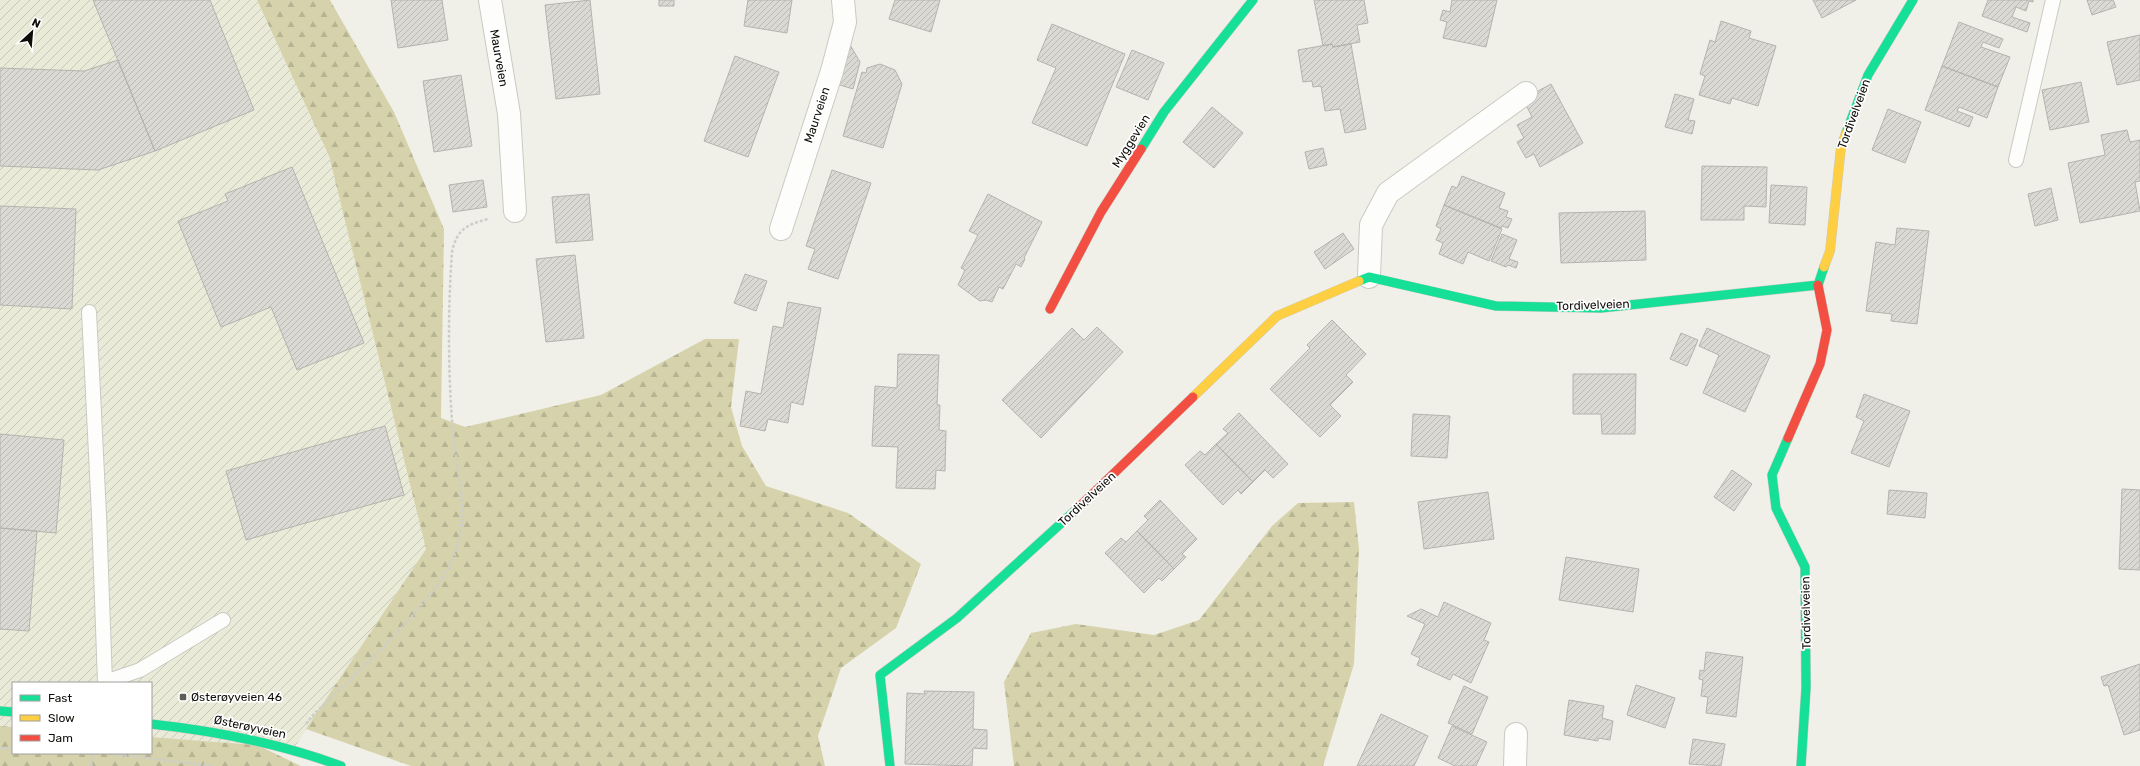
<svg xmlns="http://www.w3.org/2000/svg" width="2140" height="766" font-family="Rubik,sans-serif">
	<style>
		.industrial { fill: url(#industrial-furrows) }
		.forest { fill: url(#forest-firs) }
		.building { fill: url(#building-hatch); stroke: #b4b4ad }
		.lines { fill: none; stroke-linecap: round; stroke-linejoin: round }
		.lane-casing { stroke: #cacac3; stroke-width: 16 }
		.street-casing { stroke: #cacac3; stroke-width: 24 }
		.fast-casing { stroke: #cacac3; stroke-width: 10 }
		.slow-casing { stroke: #cacac3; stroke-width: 10 }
		.jam-casing { stroke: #cacac3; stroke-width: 10 }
		.path { stroke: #cdcdca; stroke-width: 2.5; stroke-dasharray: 3 2; stroke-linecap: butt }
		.lane { stroke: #fdfdfc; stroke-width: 14 }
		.street { stroke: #fdfdfc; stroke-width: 22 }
		.fast { stroke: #16e098; stroke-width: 9 }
		.slow { stroke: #ffcf43; stroke-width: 9 }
		.jam { stroke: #f24e42; stroke-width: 9 }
		.poi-dot { fill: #5d5c56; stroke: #fff; stroke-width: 1.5 }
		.labels { text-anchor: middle; stroke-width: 3.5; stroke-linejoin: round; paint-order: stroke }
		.street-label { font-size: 12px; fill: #0e0d08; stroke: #fff }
		.poi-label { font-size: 12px; fill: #0e0d08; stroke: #fff; text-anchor: start }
	</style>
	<defs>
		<pattern id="industrial-furrows" width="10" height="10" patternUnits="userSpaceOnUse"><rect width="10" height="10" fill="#eaead9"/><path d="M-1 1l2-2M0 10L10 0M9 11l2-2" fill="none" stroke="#c8c8b9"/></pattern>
		<pattern id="forest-firs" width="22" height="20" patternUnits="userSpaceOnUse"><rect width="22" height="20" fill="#d6d3ac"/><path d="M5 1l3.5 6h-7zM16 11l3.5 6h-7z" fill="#b6b492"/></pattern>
		<pattern id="building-hatch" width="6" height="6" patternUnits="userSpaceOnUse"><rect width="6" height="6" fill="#dad9d3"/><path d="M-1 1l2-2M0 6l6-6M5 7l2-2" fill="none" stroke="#bab9b4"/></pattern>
	</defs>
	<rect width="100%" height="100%" fill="#f0f0e8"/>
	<path class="industrial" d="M0 0H257L329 156 426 549 294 748 151 737V683H13V727L0 726Z"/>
	<path class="forest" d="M257 0H330L394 112 444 229 441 418 465 427 601 395 705 339H739L731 407 742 446 766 486 848 513 921 564 896 628 841 668 818 736 825 766H411L306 729 426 549 329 156Z
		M1354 502 1359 549 1354 664 1323 766H1014L1004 682 1031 633 1076 624 1154 635 1199 620 1272 526 1298 503Z
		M0 726 13 727V753H151V737L257 745 301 766H0Z"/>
	<path class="building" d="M93 0H210L254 110 155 151Z
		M391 0H442L448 40 398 48Z
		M590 0 600 94 556 99 545 5Z
		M659 0H674V6H659Z
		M748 0H792L787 33 744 26Z
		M895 0H940L931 32 889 19Z
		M1314 0H1364L1368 23 1357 25 1360 42 1333 47 1332 44 1323 46Z
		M1452 0H1497L1486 47 1443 38 1447 22 1440 20 1443 10 1450 12Z
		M1813 0H1856L1822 18Z
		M1988 0H2033V2L2029 1 2026 11 2016 7 2012 17 2030 23 2027 32 1982 16Z
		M2087 0H2113L2116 7 2092 15Z
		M1721 21 1751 31 1749 38 1776 46 1758 106 1732 98 1730 104 1699 95 1705 76 1700 74 1710 40 1715 42Z
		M1959 22 2003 39 1999 48 1983 42 1981 47 2010 57 1998 87 1942 66Z
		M1052 24 1125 54 1087 146 1032 123 1056 68 1037 60Z
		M2140 35V80L2117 85 2107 42Z
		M849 43 860 62 853 89 837 84Z
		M1332 44 1333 47 1351 44 1366 129 1345 133 1340 109 1325 111 1321 86 1313 87 1312 81 1303 82 1298 50Z
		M1132 50 1164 63 1148 100 1116 87Z
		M735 56 779 72 748 157 704 141Z
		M118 60 155 151 98 170 0 166V68L84 71Z
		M880 64 895 70 902 84 883 148 843 136 862 72 866 73 867 68Z
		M1942 66 1998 87 1987 118 1959 107 1957 111 1973 117 1969 127 1925 110Z
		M461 75 472 146 434 152 423 81Z
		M2081 82 2089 122 2050 130 2042 90Z
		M1551 84 1583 143 1540 167 1534 154 1526 158 1517 142 1524 138 1517 125 1532 117 1523 99Z
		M1675 94 1694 99 1688 120 1695 121 1692 134 1665 127Z
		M1212 107 1243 133 1214 168 1183 142Z
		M1888 109 1921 122 1905 163 1872 150Z
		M2127 130 2130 142 2140 140V181L2135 182 2140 211 2080 223 2068 163 2105 155 2101 135Z
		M1323 148 1327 165 1309 169 1305 152Z
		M1702 166 1767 167 1766 207 1744 206V220H1701Z
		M292 167 364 343 297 370 271 307 221 327 178 221 228 201 225 194Z
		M832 170 871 183 838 279 808 269 815 249 806 246Z
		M1462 176 1505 193 1499 208 1508 211 1506 217 1512 219 1508 228 1502 226 1501 228 1444 205 1452 186 1457 188Z
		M483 180 487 207 453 212 449 185Z
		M1771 185 1807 187 1805 225 1769 223Z
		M2051 188 2058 220 2035 226 2028 194Z
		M589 194 593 240 556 243 552 197Z
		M988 194 1042 222 1024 258 1025 259 1021 267 1016 264 1003 289 999 287 992 302 986 300 980 301 958 285 965 270 961 268 978 235 969 231Z
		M1444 205 1502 229 1489 261 1468 252 1463 264 1439 254 1443 243 1436 240 1441 229 1436 226Z
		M0 206 76 209 72 309 0 305Z
		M1645 211 1646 260 1561 263 1559 213Z
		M1897 228 1929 231 1917 324 1891 321 1892 314 1866 311 1876 242 1895 245Z
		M1343 233 1354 249 1325 269 1314 252Z
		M1502 234 1517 240 1509 259 1518 262 1516 268 1508 265 1506 267 1491 261Z
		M575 255 584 338 546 342 536 259Z
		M745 274 767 281 756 311 734 303Z
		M788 302 821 308 803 405 791 402 788 423 768 419 765 431 740 426 746 391 761 394 773 326 783 328Z
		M1332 320 1366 354 1346 375 1353 382 1330 405 1341 416 1320 437 1270 389 1310 348 1307 345Z
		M1097 327 1123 352 1041 438 1002 400 1072 328 1084 340Z
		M1707 328 1770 356 1745 412 1703 393 1719 355 1699 346Z
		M1681 333 1698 340 1687 366 1670 359Z
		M898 354 939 355 937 405H940L939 430 946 431 945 471 936 470 935 489 896 488 898 447 872 446 875 386 897 388Z
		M1573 374H1636L1635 434H1602L1601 414H1573Z
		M1864 394 1910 411 1889 467 1851 453 1864 421 1856 417Z
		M1239 413 1288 464 1273 478 1265 470 1253 482 1216 444 1228 433 1223 429Z
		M1413 414 1450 416 1447 458 1411 456Z
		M385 426 404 495 246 540 226 471Z
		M0 434 64 440 56 533 0 528Z
		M1216 444 1253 482 1241 494 1238 490 1223 505 1185 465 1200 451 1205 455Z
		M1732 470 1752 484 1734 511 1714 497Z
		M2122 489 2140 490V570L2119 569Z
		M1889 490 1927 493 1925 518 1887 514Z
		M1488 492 1494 539 1424 549 1418 502Z
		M1160 500 1197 539 1182 554 1186 557 1174 569 1137 531 1148 520 1144 516Z
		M0 528 37 531 29 631 0 629Z
		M1137 531 1174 569 1162 581 1159 578 1144 593 1105 553 1121 538 1126 542Z
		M1566 557 1639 569 1633 612 1559 600Z
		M1444 602 1491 623 1484 640 1489 642 1471 683 1453 674 1450 680 1417 665 1420 658 1411 654 1425 624 1407 616 1421 609 1438 617Z
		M1706 652 1743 657 1736 717 1706 713 1708 697 1701 696 1703 680 1699 679 1700 670 1704 671Z
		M2140 664V730L2124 735 2108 685 2104 686 2101 677Z
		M1636 685 1675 698 1665 728 1627 715Z
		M1464 686 1488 697 1472 734 1448 723Z
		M924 691 974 692 973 729 987 730V749L973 748 972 766 905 764 907 693 925 694Z
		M1569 700 1604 706 1602 718 1613 721 1610 740 1598 738V741L1564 735Z
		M1381 714 1428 736 1414 766H1357Z
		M1452 726 1487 742 1476 766H1455L1438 758Z
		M1693 739 1725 744 1721 766 1689 764Z"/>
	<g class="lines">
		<g class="lane-casing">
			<path id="lane" d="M2016 160 2053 0
				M89 312 99 515 105 683
				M105 682 140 670 223 620"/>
		</g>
		<g class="street-casing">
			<path id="street" d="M490 0 509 114 515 211
				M781 229 832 71 845 22 843 0
				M1369 277 1371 225 1388 193 1526 93
				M1515 766 1516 734"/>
		</g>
		<g class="fast-casing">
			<path id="fast" d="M1846 133 1868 75 1913 0
				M1141 149 1164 112 1253 0
				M1359 281 1369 277 1496 306 1601 308 1818 285 1824 267
				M1788 438 1772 475 1776 508 1805 567 1806 688 1801 766
				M0 711 13 712
				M151 724C216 731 279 743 341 766
				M890 766 880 675 957 618 1079 507"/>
		</g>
		<g class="slow-casing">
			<path id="slow" d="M1824 267 1830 251 1841 147 1846 133
				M1193 397 1277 316 1359 281"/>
		</g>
		<g class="jam-casing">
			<path id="jam" d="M1050 309 1101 212 1141 149
				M1788 438 1820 364 1827 330 1818 285
				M1079 507 1193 397"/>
		</g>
		<path class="path" d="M306 724 313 715C349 680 387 646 419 608 431 593 444 579 452 561 473 513 455 470 452 421 448 365 448 308 452 252 457 229 466 225 488 219
			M0 748H13
			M104 753 214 766
			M91 766 94 753"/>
		<use href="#lane" class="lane"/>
		<use href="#street" class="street"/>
		<use href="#fast" class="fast"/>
		<use href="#slow" class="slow"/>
		<use href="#jam" class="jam"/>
	</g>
	<rect class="poi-dot" x="179" y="693" width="8" height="8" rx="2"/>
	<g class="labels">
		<g class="street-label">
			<text transform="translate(499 58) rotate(80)" y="4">Maurveien</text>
			<text transform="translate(1854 114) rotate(-70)" y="4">Tordivelveien</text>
			<text transform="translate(817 115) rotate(-72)" y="4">Maurveien</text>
			<text transform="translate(1131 141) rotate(-58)" y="4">Myggevien</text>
			<text transform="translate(1593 305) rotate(-2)" y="4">Tordivelveien</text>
			<text transform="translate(1087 499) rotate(-43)" y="4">Tordivelveien</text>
			<text transform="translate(1806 613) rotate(-91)" y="4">Tordivelveien</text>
			<text transform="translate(250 727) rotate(12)" y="4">Østerøyveien</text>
		</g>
		<g class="poi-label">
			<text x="191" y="701">Østerøyveien 46</text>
		</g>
	</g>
	<rect x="12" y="682" width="140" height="72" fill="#ffffff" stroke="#9f9e9c"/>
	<rect x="20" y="695" width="20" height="6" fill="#16e098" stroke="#9f9e9c"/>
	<text x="48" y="702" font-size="12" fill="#0e0d08">Fast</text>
	<rect x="20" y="715" width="20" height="6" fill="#ffcf43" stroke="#9f9e9c"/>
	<text x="48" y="722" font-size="12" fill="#0e0d08">Slow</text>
	<rect x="20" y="735" width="20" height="6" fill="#f24e42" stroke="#9f9e9c"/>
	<text x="48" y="742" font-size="12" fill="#0e0d08">Jam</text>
	<g transform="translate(32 32) rotate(26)" stroke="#ffffff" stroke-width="3" paint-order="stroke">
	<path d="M0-3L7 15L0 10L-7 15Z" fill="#0e0d08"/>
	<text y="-6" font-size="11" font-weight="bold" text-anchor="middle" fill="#0e0d08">N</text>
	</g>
</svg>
